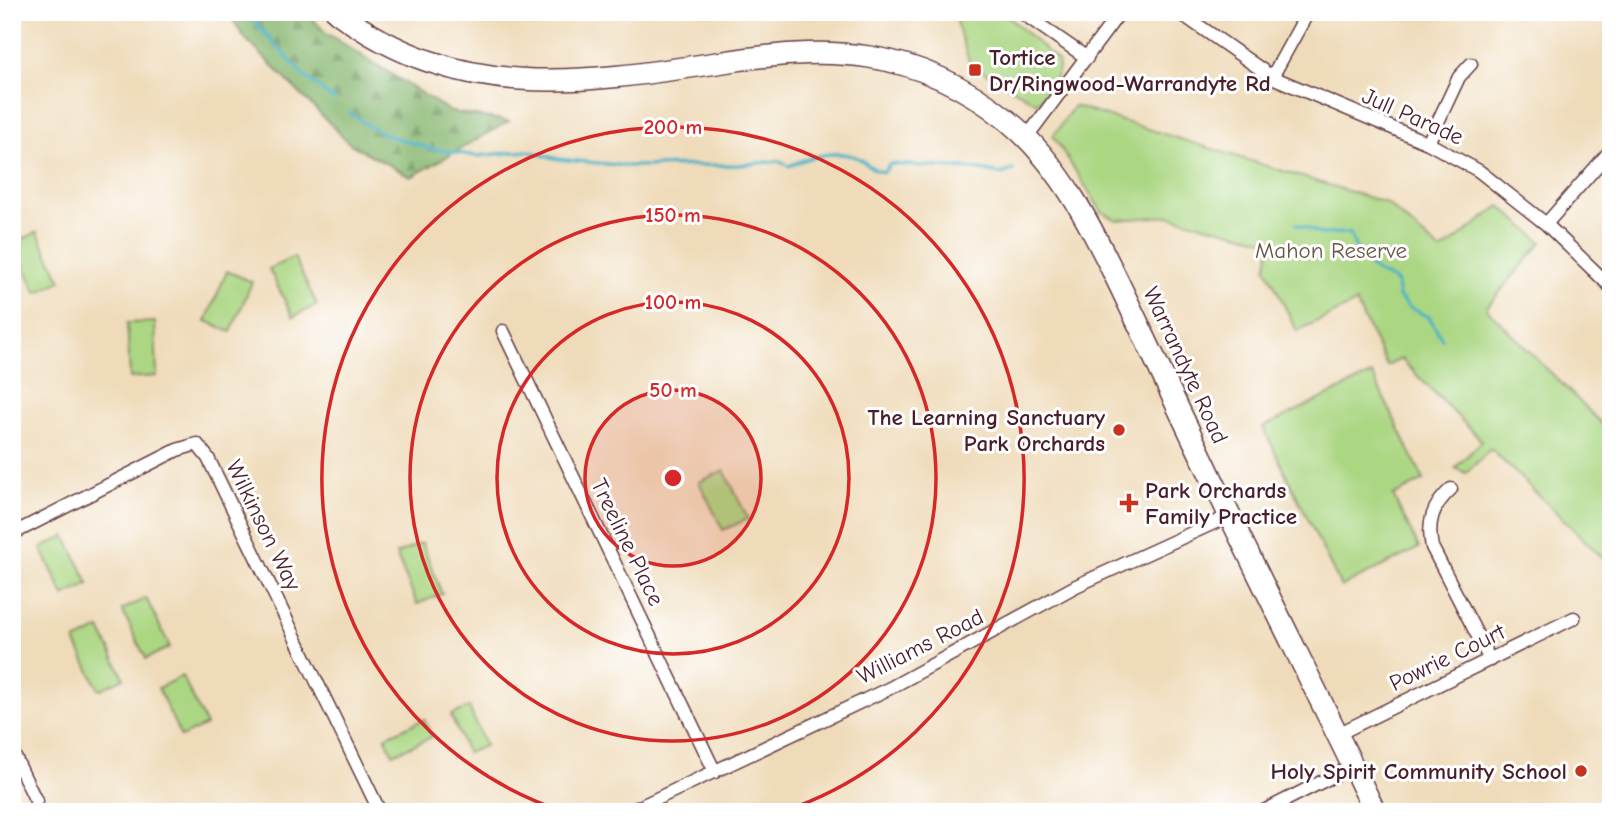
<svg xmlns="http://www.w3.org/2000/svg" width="1623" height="824" font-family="'Comic Neue',sans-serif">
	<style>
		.forest { fill: url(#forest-firs); stroke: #696c4e; stroke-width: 2 }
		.park { fill: #abd783; stroke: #7a7b57; stroke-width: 2 }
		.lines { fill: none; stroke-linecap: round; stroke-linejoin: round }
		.stream { stroke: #45b0c4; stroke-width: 3.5 }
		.minor-casing { stroke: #633b40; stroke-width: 15 }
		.primary-casing { stroke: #633b40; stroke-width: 24 }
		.minor { stroke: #fff; stroke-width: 12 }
		.primary { stroke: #fff; stroke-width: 21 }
		.ring { fill: none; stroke: #d62828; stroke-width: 3.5 }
		.poi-dot { fill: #c8321e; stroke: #fff; stroke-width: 2.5 }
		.labels { text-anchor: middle; stroke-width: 6; stroke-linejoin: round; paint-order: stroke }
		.poi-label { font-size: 23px; font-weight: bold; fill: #4a1f2b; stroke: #fff; text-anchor: start }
		.street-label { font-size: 23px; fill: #4a1f2b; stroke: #fff }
		.park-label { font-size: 23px; fill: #675645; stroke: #fff }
		.centre { fill: #d62828; stroke: #fff; stroke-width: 3.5 }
		.ring-label { font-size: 21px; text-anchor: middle; font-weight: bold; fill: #d62828; stroke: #fff; stroke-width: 6; stroke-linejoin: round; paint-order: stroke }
	</style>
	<defs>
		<pattern id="forest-firs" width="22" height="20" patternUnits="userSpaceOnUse" patternTransform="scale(1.75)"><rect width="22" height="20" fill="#88b871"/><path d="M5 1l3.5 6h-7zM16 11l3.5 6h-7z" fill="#71955d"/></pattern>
	</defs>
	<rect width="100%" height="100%" fill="#fff"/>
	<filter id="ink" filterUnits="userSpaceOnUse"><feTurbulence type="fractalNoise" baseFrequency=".0143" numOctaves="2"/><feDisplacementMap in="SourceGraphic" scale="14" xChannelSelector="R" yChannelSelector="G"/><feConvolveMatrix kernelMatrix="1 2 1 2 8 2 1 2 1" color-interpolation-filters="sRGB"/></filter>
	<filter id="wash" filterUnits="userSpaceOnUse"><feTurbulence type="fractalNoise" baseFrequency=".00686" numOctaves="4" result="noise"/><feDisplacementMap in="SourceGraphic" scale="28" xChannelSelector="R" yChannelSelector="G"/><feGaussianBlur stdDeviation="1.57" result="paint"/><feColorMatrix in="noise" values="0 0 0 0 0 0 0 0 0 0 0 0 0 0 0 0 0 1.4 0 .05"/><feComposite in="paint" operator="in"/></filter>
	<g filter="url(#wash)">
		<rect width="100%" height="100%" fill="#efdbba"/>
		<path class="forest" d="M228 12H306L325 32 451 112 509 121 411 177 350 144 244 37Z"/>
		<path class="park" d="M953 12H1003L1058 61C1063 75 1045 92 1037 103L970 64Z
			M1074 106 1386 203 1441 251 1500 206 1542 242 1486 308 1611 433V566L1491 449 1466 473 1455 468 1482 441 1401 359 1387 366 1356 303 1297 331 1266 268 1272 242 1169 216 1117 220 1102 212 1053 136Z
			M37 232 61 281 37 293 13 244Z
			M294 257 317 305 293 317 269 269Z
			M227 271 252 282 231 332 206 321Z
			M155 322 157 376 130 378 127 323Z
			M1372 374 1424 480 1393 496 1419 548 1341 587 1263 427Z
			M724 470 748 519 723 530 699 482Z
			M65 536 89 584 64 596 41 548Z
			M422 543 442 594 417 604 396 554Z
			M146 598 170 647 146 659 122 610Z
			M100 629 124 678 99 690 75 641Z
			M182 676 206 725 181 737 158 688Z
			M469 707 485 746 467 753 451 715Z
			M424 719 432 737 393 754 385 737Z"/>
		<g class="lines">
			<path class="stream" d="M246 12 302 74 334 100
				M350 112 365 124 387 135 432 149 477 156 527 151 558 159 627 166 739 165 778 161 789 166C809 157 838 148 860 159 869 165 872 170 884 172L890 164 975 169 1001 174 1013 170
				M1297 224 1321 234 1350 233C1359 261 1369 270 1396 281L1399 297 1410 308 1429 317 1442 339"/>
		</g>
	</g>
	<g filter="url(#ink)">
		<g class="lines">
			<g class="minor-casing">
				<path id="minor" d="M1021 12 1087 58
					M1179 12 1272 77 1428 143 1479 171 1546 224 1611 287
					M1272 77 1308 12
					M1026 138 1120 12
					M1428 143 1459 77 1471 64
					M1546 224 1611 150
					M503 331 715 772
					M1451 489C1432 506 1427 523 1432 547L1490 660
					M12 534 177 450 197 444 208 458 380 812
					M1338 734 1574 618
					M12 751 36 801
					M629 812 890 688 1076 586 1229 516
					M1262 812 1353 766"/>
			</g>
			<g class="primary-casing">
				<path id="primary" d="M337 12C458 102 578 84 717 63 828 45 916 46 1007 120 1068 170 1100 245 1133 313 1157 363 1180 413 1204 462 1259 579 1319 695 1375 812"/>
			</g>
			<use href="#minor" class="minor"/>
			<use href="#primary" class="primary"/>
		</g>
	</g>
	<circle cx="673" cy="478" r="88" fill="#d62828" fill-opacity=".12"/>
	<g class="ring">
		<circle cx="673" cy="478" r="88"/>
		<circle cx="673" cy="478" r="176"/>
		<circle cx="673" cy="478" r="263"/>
		<path d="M562 811A351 351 0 1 1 784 811"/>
	</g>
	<g class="poi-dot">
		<rect x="968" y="63" width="14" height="14" rx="3.5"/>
		<circle cx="1119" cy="430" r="7"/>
		<path d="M1125.5 492.5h7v7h7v7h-7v7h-7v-7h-7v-7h7z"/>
		<circle cx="1581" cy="771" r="7"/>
	</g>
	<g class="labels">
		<g class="poi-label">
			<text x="989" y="65">Tortice<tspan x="989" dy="26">Dr/Ringwood-Warrandyte Rd</tspan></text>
			<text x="1105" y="425" text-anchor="end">The Learning Sanctuary<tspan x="1105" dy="26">Park Orchards</tspan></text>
			<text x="1145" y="498">Park Orchards<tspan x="1145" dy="26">Family Practice</tspan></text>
			<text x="1567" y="779" text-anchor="end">Holy Spirit Community School</text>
		</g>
		<g class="street-label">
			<text transform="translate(1413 116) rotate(24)" y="8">Jull Parade</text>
			<text transform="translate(1186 365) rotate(65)" y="8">Warrandyte Road</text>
			<text transform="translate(264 525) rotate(64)" y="8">Wilkinson Way</text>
			<text transform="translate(628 542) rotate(64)" y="8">Treeline Place</text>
			<text transform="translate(920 646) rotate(-27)" y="8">Williams Road</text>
			<text transform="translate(1447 657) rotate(-26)" y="8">Powrie Court</text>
		</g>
		<g class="park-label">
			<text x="1331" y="258">Mahon Reserve</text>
		</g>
	</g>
	<circle cx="673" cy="478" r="10" class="centre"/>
	<g class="ring-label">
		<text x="673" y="134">200 m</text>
		<text x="673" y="222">150 m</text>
		<text x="673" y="309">100 m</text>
		<text x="673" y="397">50 m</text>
	</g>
	<rect width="1623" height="824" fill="none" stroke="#fff" stroke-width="42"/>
</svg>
